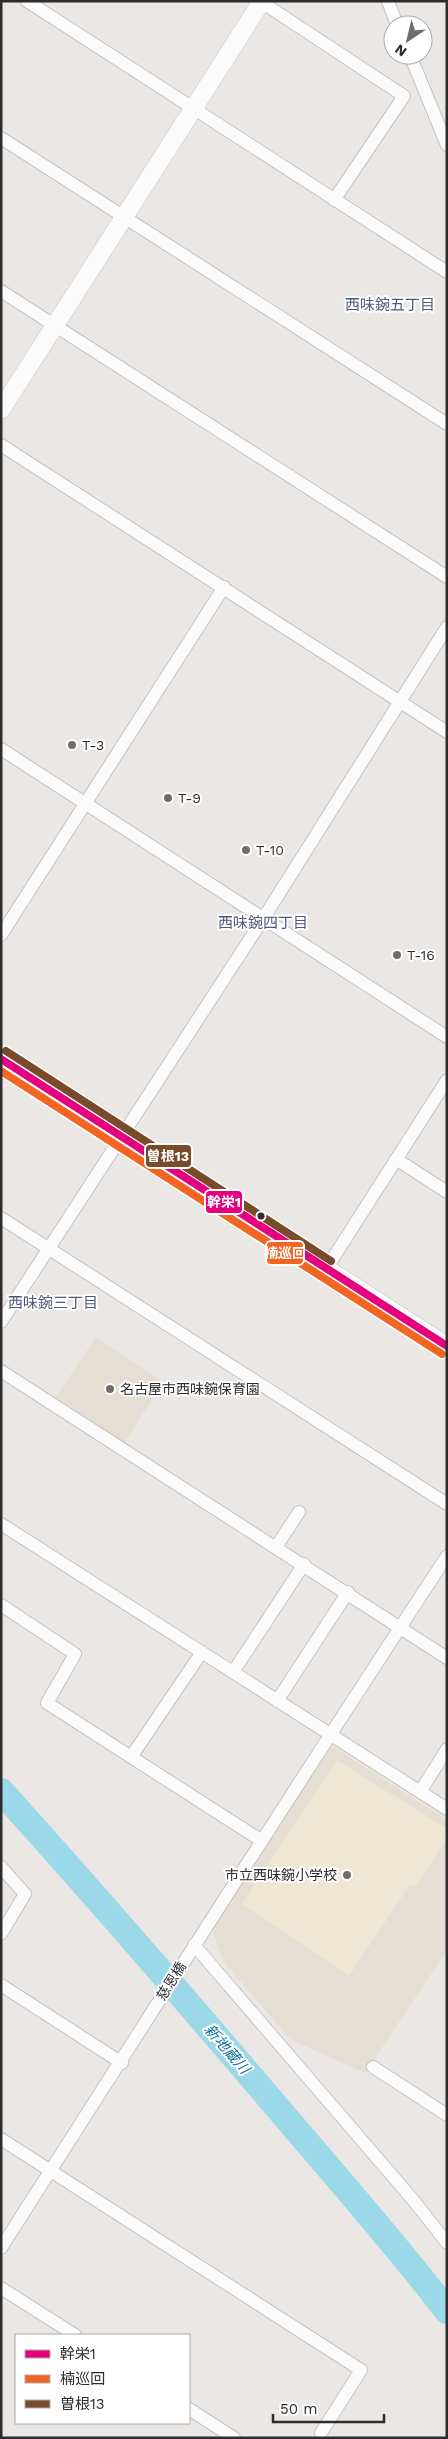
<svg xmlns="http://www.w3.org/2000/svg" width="448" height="2439" font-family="'Work Sans','Noto Sans JP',sans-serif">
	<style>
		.education { fill: #e4ded3 }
		.sand { fill: #ede7d3 }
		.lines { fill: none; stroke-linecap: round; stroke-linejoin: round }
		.river { stroke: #9bd8e8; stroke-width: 26 }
		.street-casing { stroke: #c4c3c3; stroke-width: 14 }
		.secondary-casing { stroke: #c4c3c3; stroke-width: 19 }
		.street { stroke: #fcfbfb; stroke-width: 12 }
		.secondary { stroke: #fcfbfb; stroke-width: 18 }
		.bus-1-casing { stroke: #fff; stroke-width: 11 }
		.bus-2-casing { stroke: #fff; stroke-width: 11 }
		.bus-3-casing { stroke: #fff; stroke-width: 11 }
		.bus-1 { stroke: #e5007d; stroke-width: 8 }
		.bus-2 { stroke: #f26522; stroke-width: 8 }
		.bus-3 { stroke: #7a4b2a; stroke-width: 8 }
		.poi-dot { fill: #6f6e6d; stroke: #fff; stroke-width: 2 }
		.bus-dot { fill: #2d2d2d; stroke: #fff; stroke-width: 2 }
		.labels { text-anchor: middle; stroke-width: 4; stroke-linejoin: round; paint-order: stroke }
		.poi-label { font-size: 14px; fill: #2d2d2d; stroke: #fff; text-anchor: start }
		.street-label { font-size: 14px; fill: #2d2d2d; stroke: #fff }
		.neighbourhood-label { font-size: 15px; fill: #4f597c; stroke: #fff }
		.water-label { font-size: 15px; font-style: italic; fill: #14739a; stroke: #fff }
		.line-badge { stroke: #fff; stroke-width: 2 }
		.badge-label { font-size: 14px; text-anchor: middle; font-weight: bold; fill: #fff }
	</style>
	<rect width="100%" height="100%" fill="#eae7e4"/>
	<path class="education" d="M96 1337 163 1382 124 1443 56 1397Z
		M335 1748 447 1820V1950L365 2073 290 2039 224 1962 212 1930 326 1750Z"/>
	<path class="sand" d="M337 1760 447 1829V1838L416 1887 410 1885 349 1976 242 1904Z"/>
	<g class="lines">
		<path class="river" d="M1 1791C97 1897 190 2005 282 2113 338 2179 395 2243 447 2311"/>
		<g class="street-casing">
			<path id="street" d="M27 1 447 272
				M260 1 404 96 334 200
				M388 1 397 25
				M410 55 447 145
				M1 138 447 424
				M1 291 447 577
				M1 445 447 732
				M1 749 447 1037
				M1 935 224 587
				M396 1159 447 1192
				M1 1218 447 1504
				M326 1269 447 1080
				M1 1322 263 919 447 627
				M1 1371 447 1658
				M1 1524 447 1809
				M276 1547 299 1512
				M1 1605 75 1654 47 1703 262 1841
				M233 1672 304 1564
				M277 1701 348 1592
				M131 1757 202 1652
				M420 1792 447 1749
				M1 1867 25 1894 1 1934
				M194 1945 414 2201 447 2243
				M1 1985 122 2063
				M373 2067 447 2115
				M1 2139 361 2370 321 2433
				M1 2248C149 2017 296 1785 447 1556
				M1 2288 75 2335
				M189 2409 234 2438"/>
		</g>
		<g class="secondary-casing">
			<path id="secondary" d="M1 410 262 1
				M1 1059 447 1346"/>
		</g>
		<use href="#street" class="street"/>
		<use href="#secondary" class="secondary"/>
		<g class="bus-1-casing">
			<path id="bus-1" d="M1 1059 447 1346"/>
		</g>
		<g class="bus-2-casing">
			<path id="bus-2" d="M1 1071 442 1354"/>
		</g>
		<g class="bus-3-casing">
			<path id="bus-3" d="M6 1051 331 1261"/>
		</g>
		<use href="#bus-1" class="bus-1"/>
		<use href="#bus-2" class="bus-2"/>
		<use href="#bus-3" class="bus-3"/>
	</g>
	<g class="poi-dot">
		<circle cx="72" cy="745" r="5"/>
		<circle cx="168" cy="798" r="5"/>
		<circle cx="246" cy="850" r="5"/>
		<circle cx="397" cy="955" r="5"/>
		<circle cx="110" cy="1389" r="5"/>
		<circle cx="347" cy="1875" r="5"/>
	</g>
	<circle class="bus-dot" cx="261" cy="1216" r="4.5"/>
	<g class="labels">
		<g class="poi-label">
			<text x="82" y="750">T-3</text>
			<text x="178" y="803">T-9</text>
			<text x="256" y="855">T-10</text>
			<text x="407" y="960">T-16</text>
			<text x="120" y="1394">名古屋市西味鋺保育園</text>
			<text x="337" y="1880" text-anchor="end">市立西味鋺小学校</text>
		</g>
		<g class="street-label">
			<text transform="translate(171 1981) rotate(-58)" y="5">慈恩橋</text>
		</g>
		<g class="neighbourhood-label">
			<text x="390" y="310">西味鋺五丁目</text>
			<text x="263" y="928">西味鋺四丁目</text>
			<text x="53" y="1308">西味鋺三丁目</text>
		</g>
		<g class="water-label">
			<text transform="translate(227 2049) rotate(49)" y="5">新地蔵川</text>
		</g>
	</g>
	<g class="line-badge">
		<rect x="145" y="1144" width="47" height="24" rx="5" fill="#7a4b2a"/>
		<rect x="205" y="1190" width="38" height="24" rx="5" fill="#e5007d"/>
		<rect x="266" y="1241" width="38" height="24" rx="5" fill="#f26522"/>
	</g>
	<g class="badge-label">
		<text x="168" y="1161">曽根13</text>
		<text x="224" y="1207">幹栄1</text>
		<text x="285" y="1258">楠巡回</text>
	</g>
	<rect width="448" height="2439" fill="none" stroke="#2d2d2d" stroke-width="5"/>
	<rect x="15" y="2334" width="175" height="90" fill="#ffffff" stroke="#ababab"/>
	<rect x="25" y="2350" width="25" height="8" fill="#e5007d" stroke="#ababab"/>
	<text x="60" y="2359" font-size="15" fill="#2d2d2d">幹栄1</text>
	<rect x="25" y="2375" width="25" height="8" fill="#f26522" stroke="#ababab"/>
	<text x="60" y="2384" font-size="15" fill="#2d2d2d">楠巡回</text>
	<rect x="25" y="2400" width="25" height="8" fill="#7a4b2a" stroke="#ababab"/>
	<text x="60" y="2409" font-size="15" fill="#2d2d2d">曽根13</text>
	<g transform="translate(408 40) rotate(215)"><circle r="24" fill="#ffffff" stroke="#ababab"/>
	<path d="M0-4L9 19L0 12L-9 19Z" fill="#6f6e6d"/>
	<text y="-8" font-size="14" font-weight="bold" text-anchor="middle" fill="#2d2d2d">N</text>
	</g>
	<path d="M273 2414v8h111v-8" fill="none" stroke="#2d2d2d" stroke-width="2.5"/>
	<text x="280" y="2414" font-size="15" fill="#2d2d2d" stroke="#ffffff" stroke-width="4" paint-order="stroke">50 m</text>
</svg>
